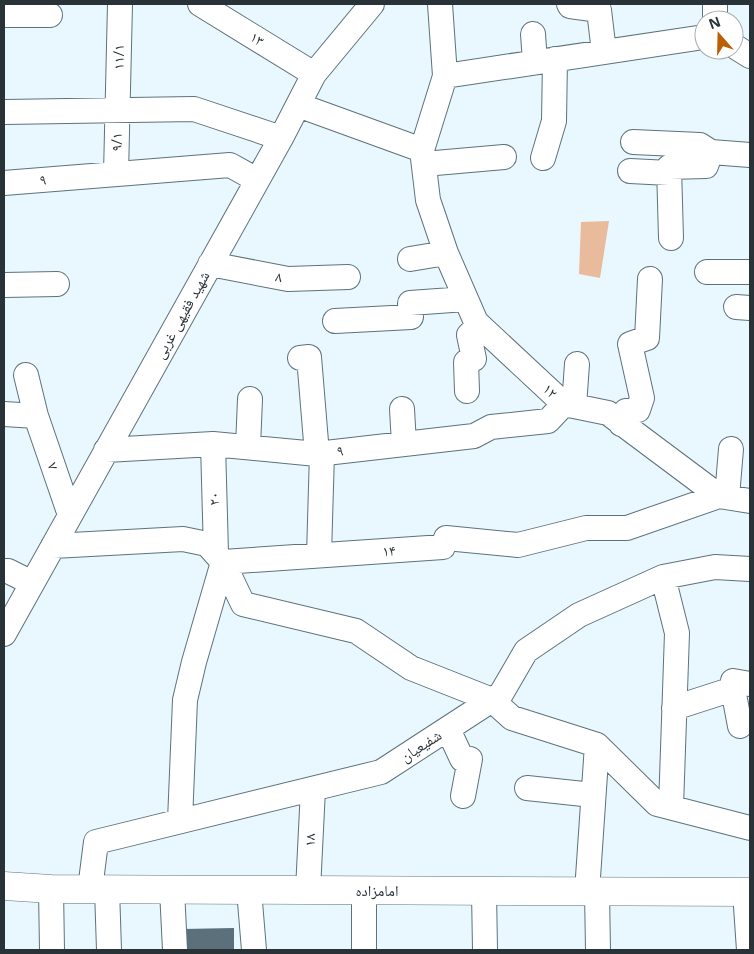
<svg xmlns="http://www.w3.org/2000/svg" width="754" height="954" font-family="'Open Sans','Noto Naskh Arabic',sans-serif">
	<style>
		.green { fill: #e9ba9b }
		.building { fill: #5b707b }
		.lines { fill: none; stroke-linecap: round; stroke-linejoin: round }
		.minor-casing { stroke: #5d727d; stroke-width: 26 }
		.major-casing { stroke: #5d727d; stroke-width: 29 }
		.minor { stroke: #fff; stroke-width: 24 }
		.major { stroke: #fff; stroke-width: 28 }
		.labels { text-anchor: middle; stroke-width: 5; stroke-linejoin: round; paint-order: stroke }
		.street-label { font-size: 15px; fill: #293237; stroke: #fff }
	</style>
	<rect width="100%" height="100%" fill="#e9f7fe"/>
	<path class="green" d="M609 221 600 278 579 274 581 222Z"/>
	<path class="building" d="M234 928V950H183V929Z"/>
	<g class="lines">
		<g class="minor-casing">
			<path id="minor" d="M200 4 314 74
				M569 4 570 6 599 10 604 52
				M715 4V20
				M4 15H50
				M533 34 535 62
				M734 46 750 56
				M445 76 704 37
				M298 105 422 150 428 200 446 253 476 322 564 404 608 413 719 496 750 501
				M4 112 194 109 281 138
				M633 142 700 145 711 152 750 155
				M422 150 445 76 440 4
				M543 158 554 121 555 59
				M424 164 504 157
				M630 171 669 173
				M116 174 120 4
				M4 183 230 165 257 180
				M671 238 669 167 706 166 711 152
				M410 259 446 253
				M210 264 288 279 348 277
				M707 272H750
				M4 285 57 284
				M736 307 750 308
				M335 321 411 317 410 303 466 299
				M300 358 309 357 317 454
				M26 375 36 416
				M467 391 466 362 474 359 469 335 479 325
				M574 406 577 364
				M402 409 404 444
				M4 414 36 416 70 515
				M621 424 626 411 638 410 642 398 630 344 647 338 650 279
				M213 444 216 553
				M248 447 250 399
				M106 450 213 444 317 454 474 436 491 427 548 421 564 404
				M727 497 731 449
				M53 546 183 539 207 544 223 562 443 547 446 538 518 545 586 528H627L719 496
				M319 555 322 453
				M223 562 243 604 356 631 411 668 492 700 512 718 597 745 657 804 750 828
				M4 571H8L32 583
				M663 577 677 633 671 807
				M4 634 281 138 314 74 372 4
				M733 689 740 726
				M674 708 733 689V681L750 684
				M448 729 462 759H470L463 796
				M527 788 593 795
				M180 821 185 700 194 662 223 562
				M51 889 52 950
				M90 889 96 842 381 772 501 694 526 651 579 615 663 577 715 567 750 569
				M107 889 109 950
				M172 890 175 950
				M249 890 254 950
				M308 890 313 789
				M484 891 485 950
				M587 892 597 745
				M597 892 598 950
				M745 892 749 950
				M364 950V891"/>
		</g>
		<g class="major-casing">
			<path id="major" d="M4 886 51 889 750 892"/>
		</g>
		<use href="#minor" class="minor"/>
		<use href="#major" class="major"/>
	</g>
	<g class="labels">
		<g class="street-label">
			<text transform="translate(257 39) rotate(32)" y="5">۱۳</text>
			<text transform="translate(119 57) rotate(-89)" y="5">۱۱/۱</text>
			<text transform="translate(117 142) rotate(-89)" y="5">۹/۱</text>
			<text transform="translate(43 180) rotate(-5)" y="5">۹</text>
			<text transform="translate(279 277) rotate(10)" y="5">۸</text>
			<text transform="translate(182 315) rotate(-61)" y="5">شهید فقیهی غربی</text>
			<text transform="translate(550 391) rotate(43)" y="5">۱۲</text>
			<text transform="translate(340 451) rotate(-6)" y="5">۹</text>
			<text transform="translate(53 466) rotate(71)" y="5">۷</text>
			<text transform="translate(214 499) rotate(-92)" y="5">۲۰</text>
			<text transform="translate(389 551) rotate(-4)" y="5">۱۴</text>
			<text transform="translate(421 746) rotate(-33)" y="5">شفیعیان</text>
			<text transform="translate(310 840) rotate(-87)" y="5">۱۸</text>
			<text x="377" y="896">امامزاده</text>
		</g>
	</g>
	<rect width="754" height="954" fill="none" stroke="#293237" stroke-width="10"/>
	<g transform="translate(719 35) rotate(340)"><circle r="24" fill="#ffffff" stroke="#a9adaf"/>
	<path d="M0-4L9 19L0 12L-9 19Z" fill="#ba5f04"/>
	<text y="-8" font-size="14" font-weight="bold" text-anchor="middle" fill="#293237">N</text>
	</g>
</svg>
